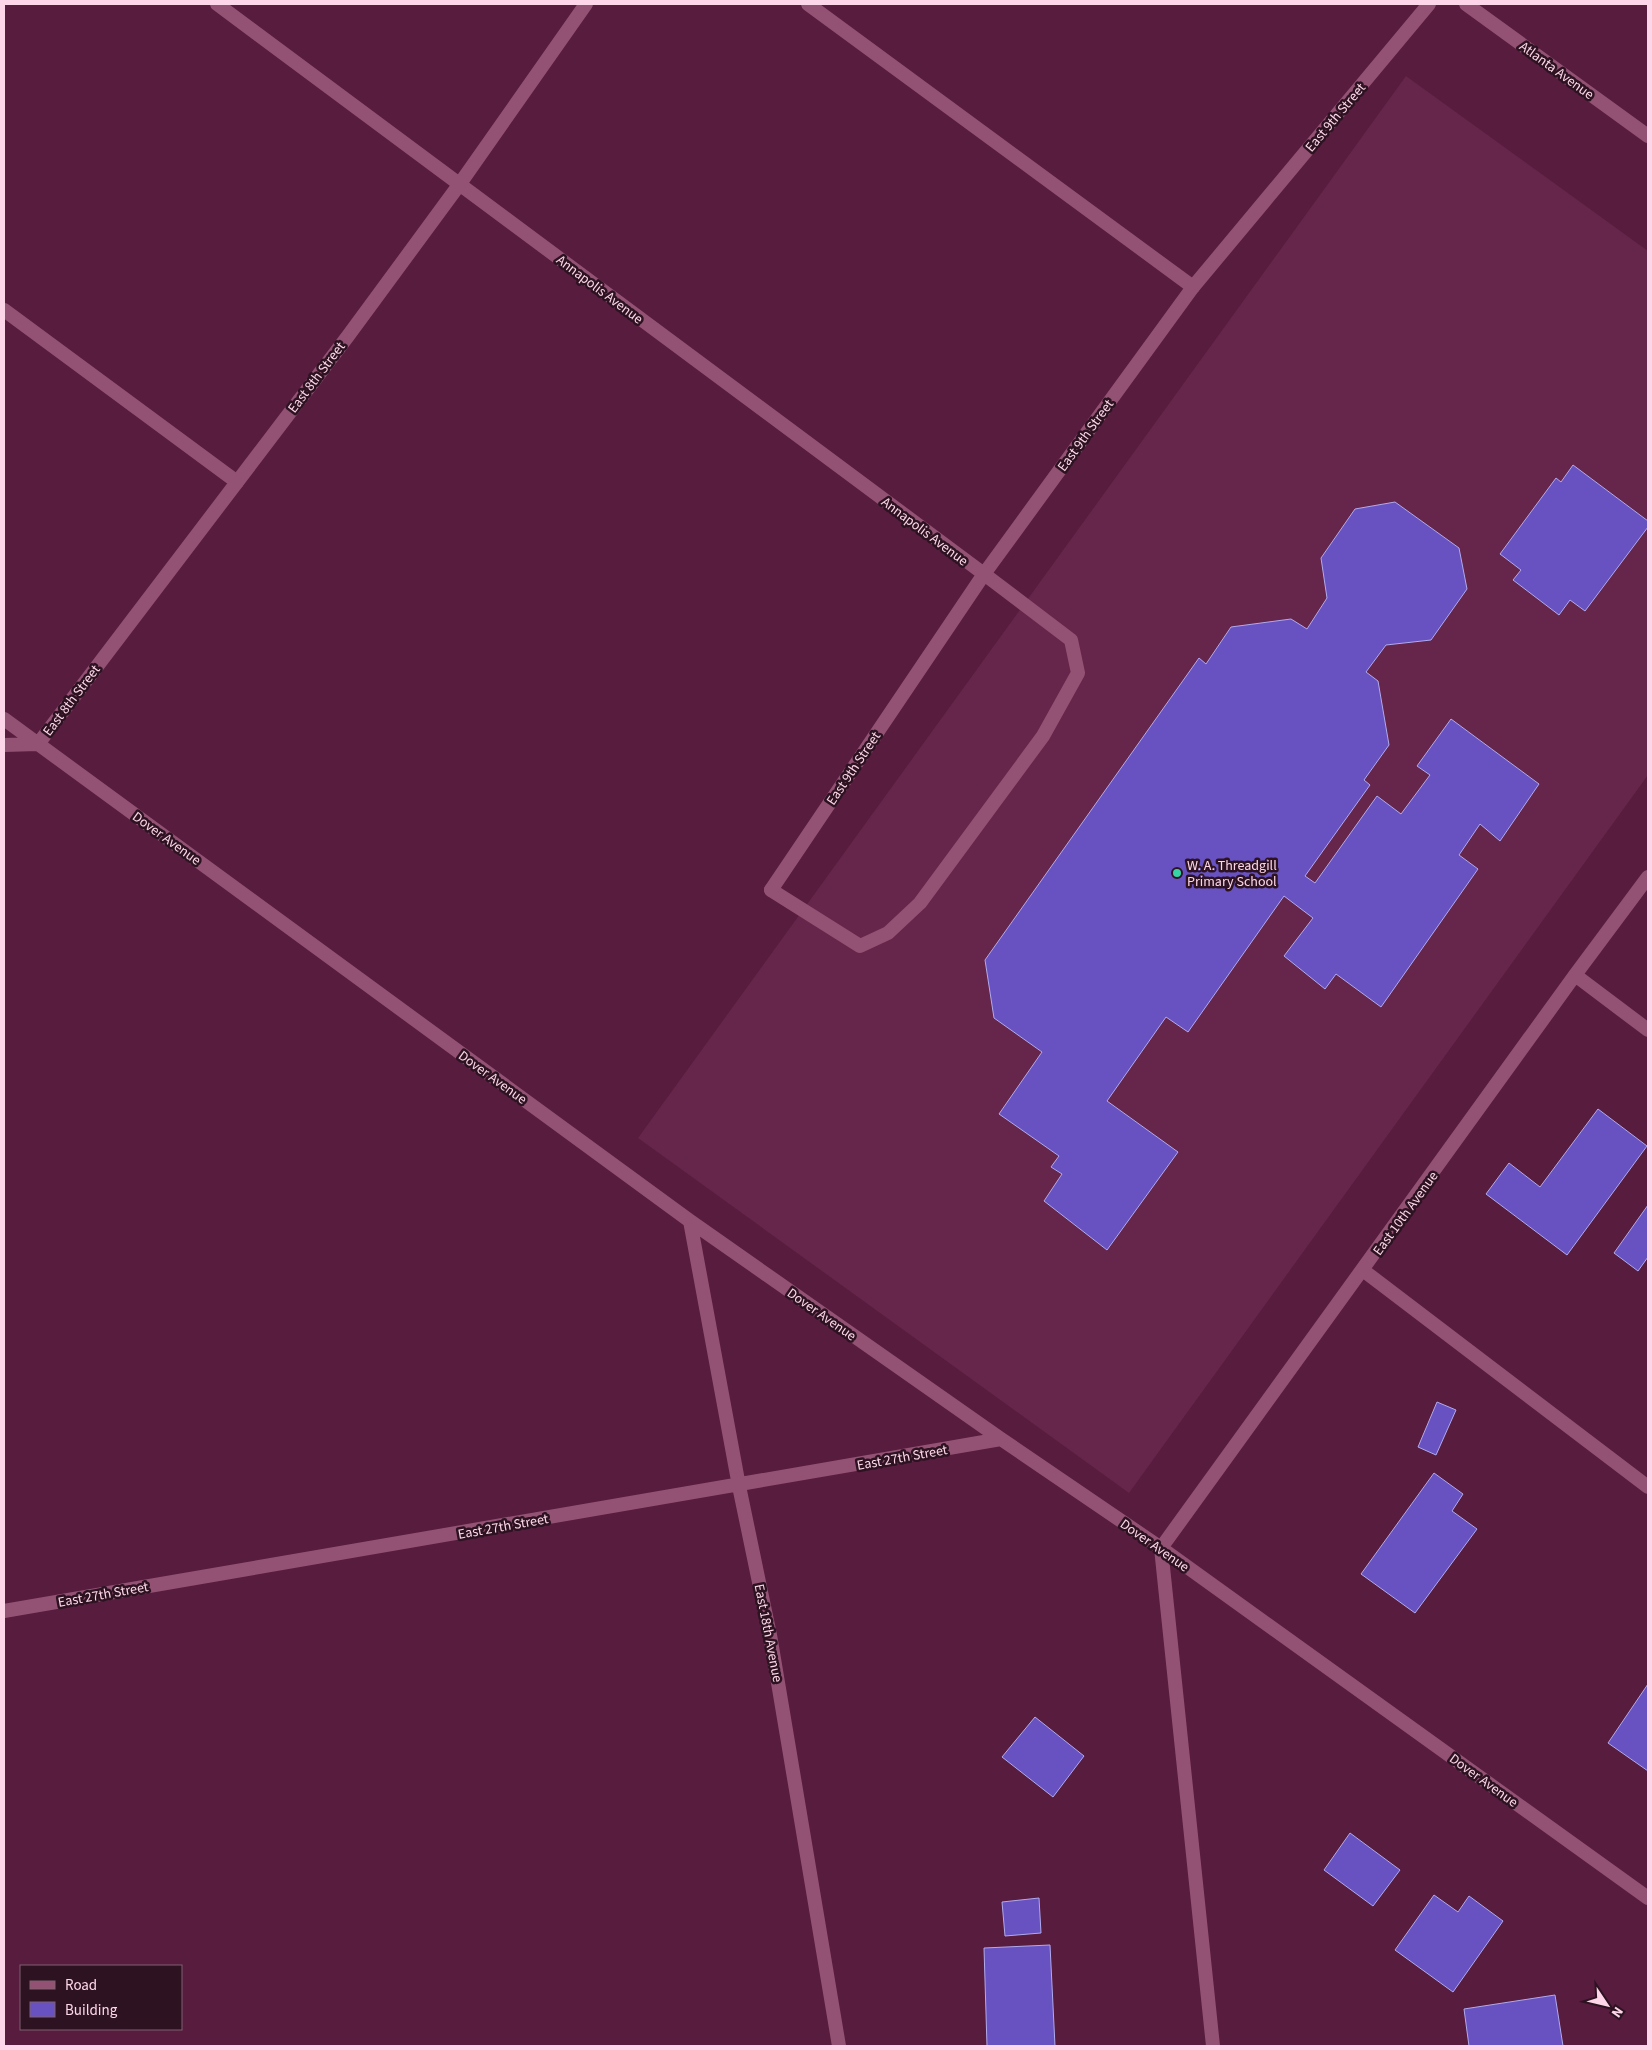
<svg xmlns="http://www.w3.org/2000/svg" width="1652" height="2050" font-family="'Source Sans 3',sans-serif">
	<style>
		.built { fill: #66254a }
		.building { fill: #6852c1; stroke: #b1aaed }
		.lines { fill: none; stroke-linecap: round; stroke-linejoin: round }
		.service { stroke: #935274; stroke-width: 14 }
		.minor { stroke: #935274; stroke-width: 14 }
		.tertiary { stroke: #935274; stroke-width: 14 }
		.poi-dot { fill: #37d4a6; stroke: #2d1321; stroke-width: 2 }
		.labels { text-anchor: middle; stroke-width: 5; stroke-linejoin: round; paint-order: stroke }
		.street-label { font-size: 14px; fill: #fdd7e9; stroke: #2d1321 }
		.poi-label { font-size: 14px; fill: #fdd7e9; stroke: #2d1321; text-anchor: start }
	</style>
	<rect width="100%" height="100%" fill="#571c3e"/>
	<path class="built" d="M1406 76 1648 251V775L1129 1493 638 1138Z"/>
	<path class="building" d="M1573 465 1648 521V527L1585 611 1570 600 1559 615 1513 580 1521 570 1500 554 1556 478 1561 482Z
		M1395 502 1459 548 1467 589 1431 640 1386 645 1366 672 1378 681 1389 745 1364 780 1370 785 1305 876 1315 883 1377 796 1401 814 1430 775 1417 766 1451 719 1539 784 1500 841 1480 824 1459 855 1478 869 1381 1007 1336 974 1325 989 1284 956 1313 918 1284 896 1188 1032 1166 1017 1107 1101 1178 1152 1107 1250 1044 1201 1062 1174 1051 1167 1059 1156 999 1114 1042 1052 994 1018 985 960 1199 658 1206 664 1231 627 1291 619 1307 629 1327 598 1321 558 1355 509Z
		M1598 1109 1647 1146 1567 1255 1486 1194 1509 1163 1540 1187Z
		M1648 1205V1257L1638 1271 1614 1253Z
		M1437 1402 1456 1410 1436 1455 1418 1447Z
		M1434 1473 1463 1494 1452 1511 1477 1529 1415 1613 1361 1574Z
		M1648 1684V1771L1608 1743Z
		M1035 1717 1084 1756 1053 1797 1002 1757Z
		M1350 1833 1400 1870 1373 1906 1324 1870Z
		M1434 1895 1458 1912 1469 1896 1503 1921 1453 1992 1395 1950Z
		M1039 1898 1041 1933 1005 1936 1002 1902Z
		M1050 1945 1055 2046H987L984 1948Z
		M1555 1995 1563 2046H1469L1464 2009Z"/>
	<g class="lines">
		<path class="service" d="M808 4 1193 287
			M4 310 237 482
			M771 890 860 946 888 933 920 903 1043 736 1078 673 1071 640 984 574
			M1364 1271 1648 1487
			M1161 1548 1213 2046"/>
		<path class="minor" d="M217 4 984 574
			M4 719 690 1221 1001 1439 1161 1548 1648 1898
			M4 745 38 744 348 336 459 185 586 4
			M771 890 984 574 1193 287 1429 4
			M1575 975 1648 1030
			M690 1221 739 1486 770 1635 839 2046
			M1161 1548 1575 975 1648 877
			M4 1611 1001 1439"/>
		<path class="tertiary" d="M1466 4 1648 136"/>
	</g>
	<circle class="poi-dot" cx="1177" cy="873" r="5"/>
	<g class="labels">
		<g class="street-label">
			<text transform="translate(1557 70) rotate(36)" y="5">Atlanta Avenue</text>
			<text transform="translate(1335 117) rotate(-50)" y="5">East 9th Street</text>
			<text transform="translate(600 289) rotate(37)" y="5">Annapolis Avenue</text>
			<text transform="translate(316 377) rotate(-53)" y="5">East 8th Street</text>
			<text transform="translate(1085 435) rotate(-54)" y="5">East 9th Street</text>
			<text transform="translate(925 531) rotate(37)" y="5">Annapolis Avenue</text>
			<text transform="translate(71 700) rotate(-53)" y="5">East 8th Street</text>
			<text transform="translate(853 768) rotate(-56)" y="5">East 9th Street</text>
			<text transform="translate(167 838) rotate(36)" y="5">Dover Avenue</text>
			<text transform="translate(493 1077) rotate(36)" y="5">Dover Avenue</text>
			<text transform="translate(1405 1213) rotate(-54)" y="5">East 10th Avenue</text>
			<text transform="translate(822 1314) rotate(35)" y="5">Dover Avenue</text>
			<text transform="translate(902 1457) rotate(-10)" y="5">East 27th Street</text>
			<text transform="translate(503 1526) rotate(-10)" y="5">East 27th Street</text>
			<text transform="translate(1155 1545) rotate(35)" y="5">Dover Avenue</text>
			<text transform="translate(103 1594) rotate(-10)" y="5">East 27th Street</text>
			<text transform="translate(769 1633) rotate(79)" y="5">East 18th Avenue</text>
			<text transform="translate(1484 1780) rotate(36)" y="5">Dover Avenue</text>
		</g>
		<g class="poi-label">
			<text x="1187" y="870">W. A. Threadgill<tspan x="1187" dy="16">Primary School</tspan></text>
		</g>
	</g>
	<rect width="1652" height="2050" fill="none" stroke="#fdd7e9" stroke-width="10"/>
	<rect x="20" y="1965" width="162" height="65" fill="#2d1321" stroke="#806171"/>
	<rect x="30" y="1981" width="25" height="8" fill="#935274" stroke="#806171"/>
	<text x="65" y="1990" font-size="15" fill="#fdd7e9">Road</text>
	<rect x="30" y="2002" width="25" height="15" fill="#6852c1" stroke="#806171"/>
	<text x="65" y="2015" font-size="15" fill="#fdd7e9">Building</text>
	<g transform="translate(1607 2005) rotate(125)" stroke="#2d1321" stroke-width="4" paint-order="stroke">
	<path d="M0-4L9 19L0 12L-9 19Z" fill="#fdd7e9"/>
	<text y="-8" font-size="14" font-weight="bold" text-anchor="middle" fill="#fdd7e9">N</text>
	</g>
</svg>
